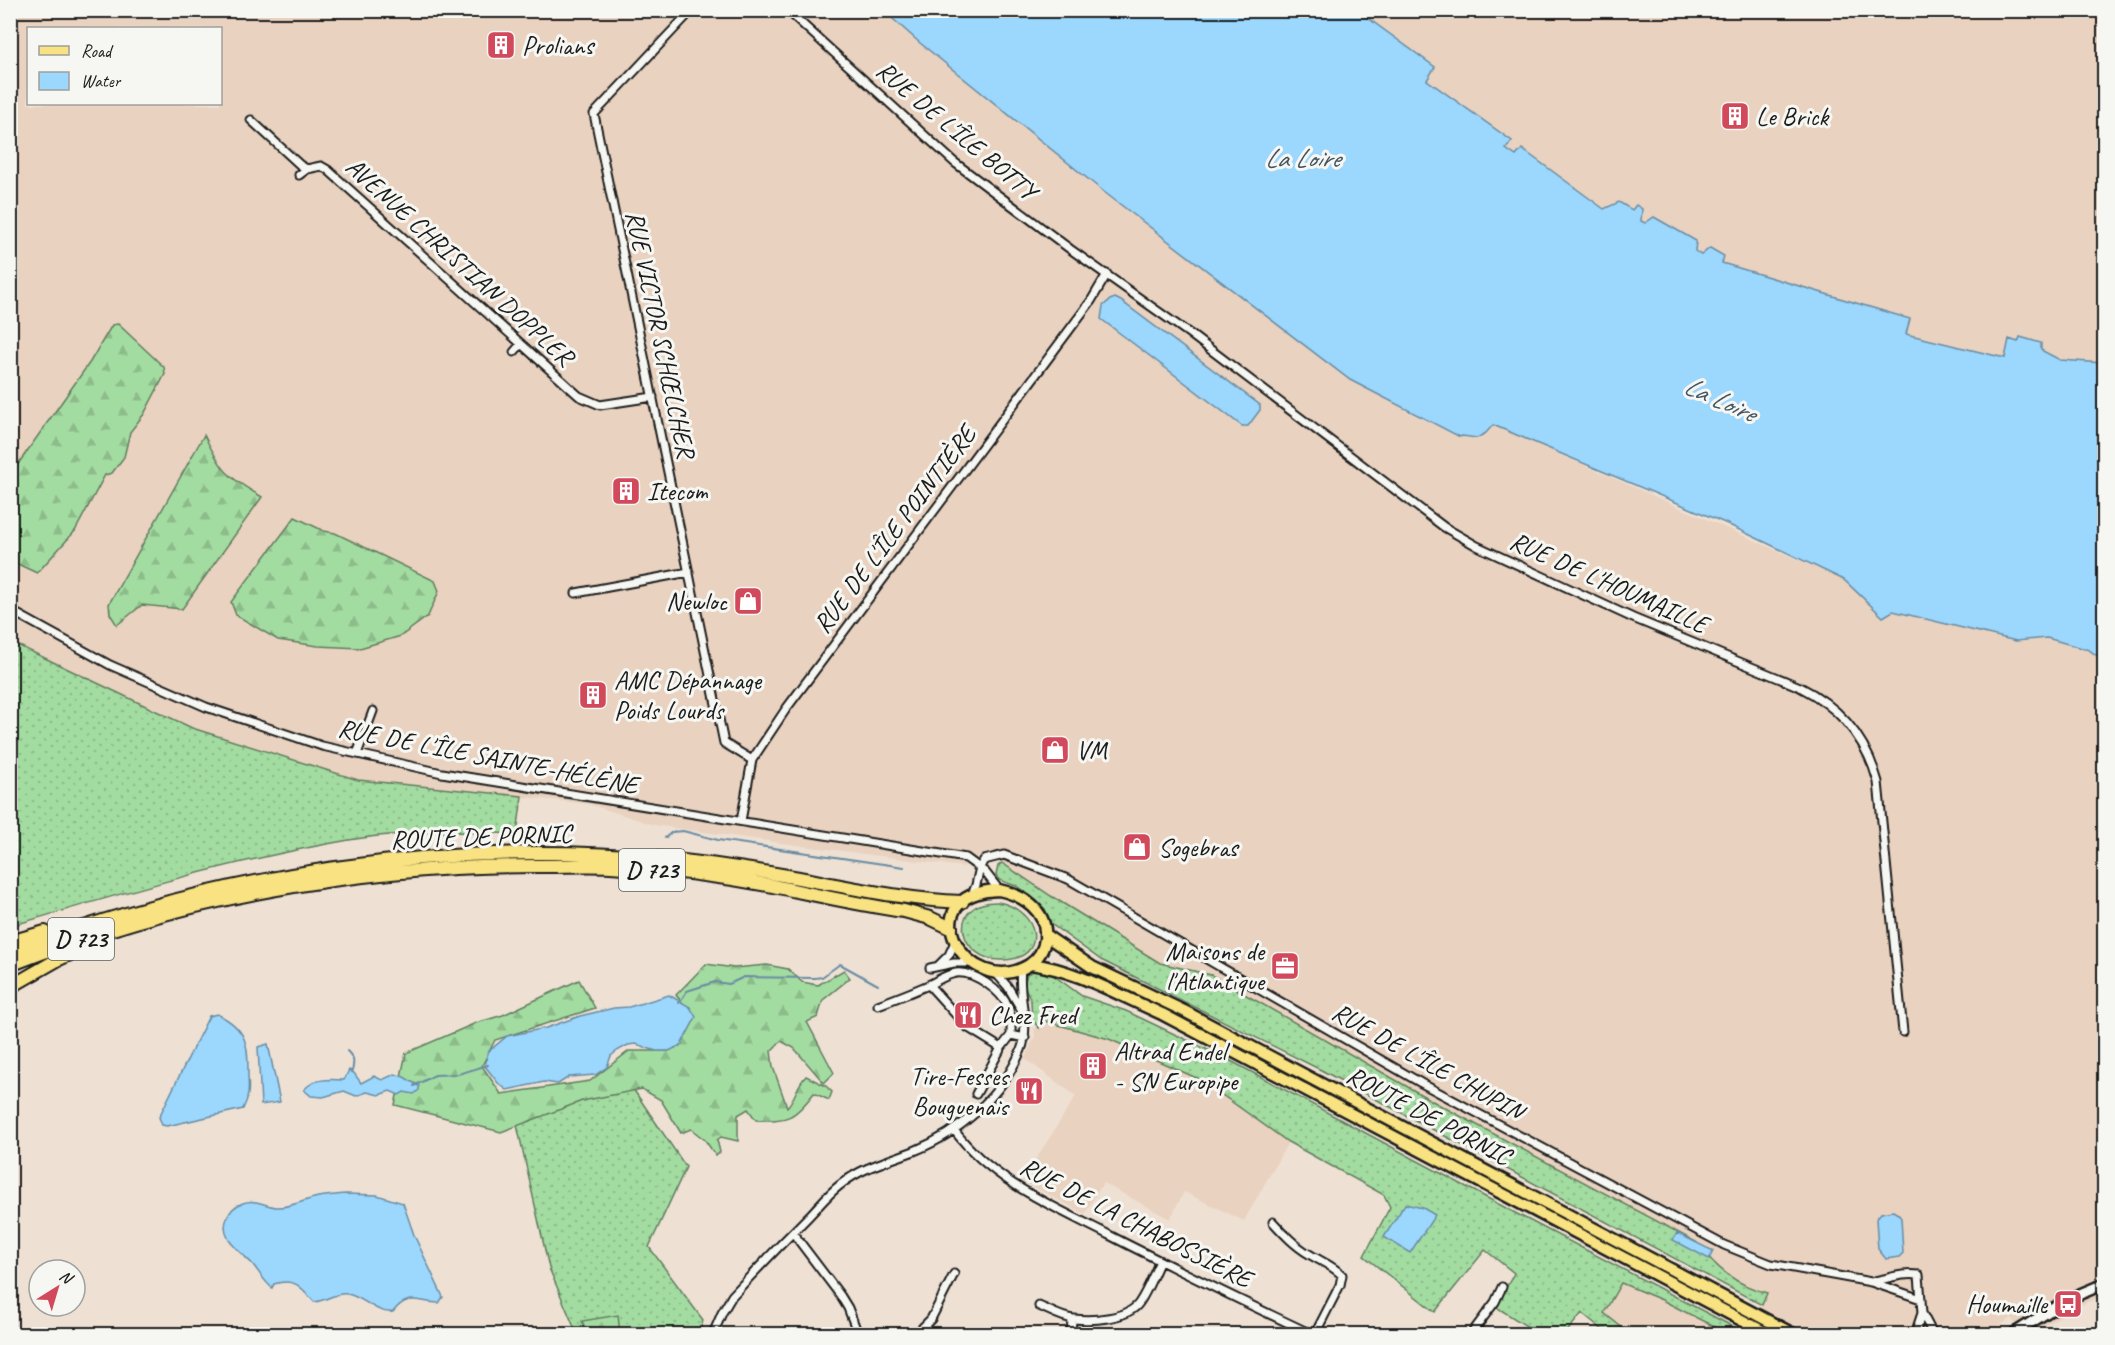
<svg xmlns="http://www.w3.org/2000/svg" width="2115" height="1345" font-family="Caveat,sans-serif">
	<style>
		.built { fill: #e9d2bf; fill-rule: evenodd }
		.grass { fill: url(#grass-dots); stroke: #607c5e; stroke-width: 1.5 }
		.forest { fill: url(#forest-firs); stroke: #607c5e; stroke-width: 1.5 }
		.water { fill: #9cd7fd; stroke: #698ca3; stroke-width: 1.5 }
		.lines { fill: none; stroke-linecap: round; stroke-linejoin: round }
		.stream { stroke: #698ca3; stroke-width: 2 }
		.street-casing { stroke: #1c1c1c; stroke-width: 11 }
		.secondary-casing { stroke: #1c1c1c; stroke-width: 14 }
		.primary-casing { stroke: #1c1c1c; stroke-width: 15 }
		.highway-casing { stroke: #1c1c1c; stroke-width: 16 }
		.street { stroke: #f6f6f2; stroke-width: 7 }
		.secondary { stroke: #f6f6f2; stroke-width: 9 }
		.primary { stroke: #f8e281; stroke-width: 10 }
		.highway { stroke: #f8e281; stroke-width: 12 }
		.labels { text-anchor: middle; stroke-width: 6; stroke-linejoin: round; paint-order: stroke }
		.shield { fill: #f6f6f2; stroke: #5d5d5c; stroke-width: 1.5 }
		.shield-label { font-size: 24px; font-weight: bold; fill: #1c1c1c }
		.poi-label { font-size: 26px; fill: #1c1c1c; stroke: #f6f6f2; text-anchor: start }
		.street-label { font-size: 26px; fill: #1c1c1c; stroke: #f6f6f2 }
		.water-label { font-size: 27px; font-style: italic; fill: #425460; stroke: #f6f6f2 }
	</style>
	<defs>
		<pattern id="grass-dots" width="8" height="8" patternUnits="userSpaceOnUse" patternTransform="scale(1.5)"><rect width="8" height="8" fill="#a3dca1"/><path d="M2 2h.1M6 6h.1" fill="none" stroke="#8cbc8a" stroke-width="1.8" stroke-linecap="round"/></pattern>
		<pattern id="forest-firs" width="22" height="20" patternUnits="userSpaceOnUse" patternTransform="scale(1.5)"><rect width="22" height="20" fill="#a3dca1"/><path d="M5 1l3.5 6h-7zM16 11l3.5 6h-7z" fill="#8cbc8a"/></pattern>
	</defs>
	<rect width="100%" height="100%" fill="#eee1d4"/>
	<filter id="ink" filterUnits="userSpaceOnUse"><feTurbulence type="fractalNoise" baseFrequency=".0167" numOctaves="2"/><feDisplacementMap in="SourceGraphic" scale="12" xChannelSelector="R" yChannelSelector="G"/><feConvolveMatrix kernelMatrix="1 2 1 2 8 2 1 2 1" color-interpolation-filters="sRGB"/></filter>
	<g filter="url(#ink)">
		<path class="built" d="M11 11H884L920 43 1104 192 1350 380 1416 416 1460 437 1462 435 1469 438 1486 433 1493 425 1844 580 1883 616 1893 611 2016 641 2049 639 2089 650 2104 661V1295L2074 1308 2030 1334H2022L2011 1318 1988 1334H1751L1766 1293 1750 1289 1713 1265 1696 1242 1436 1103 1211 975 1160 963 1051 896 1002 863 979 856 963 867 781 843 654 825 589 804 358 780 192 728 11 642ZM28 28H220V104H28Z
			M1358 11H2104V363L2060 360 2020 337 2019 342 2009 340 2005 358 1906 334 1910 319 1721 263 1701 255 1695 251 1696 240 1655 217 1645 223 1641 221 1635 206 1632 210 1619 202 1604 209 1522 149 1516 156 1506 149 1511 141 1427 80 1435 67Z
			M1041 1020 1109 1039 1201 1080 1288 1142 1244 1221 1184 1192 1170 1219 1103 1183 1085 1214 1022 1181 1076 1096 1025 1059 1035 1036 1034 1028H1039Z
			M1621 1283 1662 1300 1728 1334H1630L1604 1313Z"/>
		<path class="grass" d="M11 642 192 728 358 780 522 796 517 834C462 831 404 831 349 840 234 860 122 893 11 926Z
			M1002 863 1051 896 1160 963 1211 975 1436 1103 1696 1242C1715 1267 1735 1285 1767 1293L1762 1305 1321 1070 1101 960 1051 924 1045 909 1031 896 1016 886 999 880 996 875 998 866Z
			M998 902C1040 910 1049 959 1003 960 958 962 945 901 998 902Z
			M1038 969 1046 970 1082 996 1126 1011 1229 1060 1519 1215 1747 1334H1728L1662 1300 1621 1283 1604 1313 1630 1334H1608L1582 1313 1565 1334H1539L1496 1307 1514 1273 1485 1250 1435 1312 1364 1256 1390 1207 1384 1195 1288 1142 1201 1080 1109 1039 1041 1020 1039 1028 1032 1020 1031 1001 1024 985 1027 974Z
			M629 1083 686 1167 649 1247 703 1320 700 1334H577L549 1268 517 1125Z"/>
		<path class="forest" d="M118 324 164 367 165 374 144 414 130 432 124 457 112 473 105 475 75 531 37 573 11 561V474L90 362 112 325Z
			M204 435C222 471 227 477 262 497L182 609 142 605 117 625 110 614 109 604Z
			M295 517 324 531 335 533 435 581 439 591 428 616 401 636 360 648 318 646 278 640 236 615 231 602Z
			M706 964 734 968 767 965 788 969 802 982 818 985 844 970 850 978 823 1000 818 1017 807 1022 834 1073 824 1083 794 1048 781 1041 771 1051 773 1067 787 1107C796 1098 796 1086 806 1076L826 1086 832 1092 829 1100 814 1093C794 1119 788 1121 756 1120L748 1109 738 1115V1141L721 1137 717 1140 720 1152 716 1156 705 1140 691 1129 681 1133 661 1100 642 1089 582 1101 501 1132 395 1105 406 1053 476 1023 503 1015 579 980 595 1008 495 1040 482 1066 501 1094 590 1081 629 1051H668L681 1045 695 1018 676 995Z
			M618 1315 620 1334H588L582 1321Z"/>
		<path class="water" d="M884 11H1358L1435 67 1427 80 1512 141 1506 149 1516 156 1522 149 1604 209 1619 202 1632 210 1636 205 1642 209 1641 221 1645 223 1654 217 1696 241 1695 251 1701 255 1710 248 1724 256 1722 263 1910 319 1906 334 2005 358 2009 339 2018 342 2020 337 2041 343V350L2060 360 2104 363V661L2089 650 2047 638 2016 641 1893 611 1883 617 1844 580 1725 523 1493 425 1486 433 1477 438 1462 436 1460 437 1350 380 1104 192 920 43Z
			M1115 298 1121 301 1260 405V410L1248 426H1242L1101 319 1103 306 1110 300Z
			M669 995 690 1007 696 1017 681 1045 669 1051H656L636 1044 628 1045 617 1051 611 1056 607 1067 595 1075 569 1077 558 1084 544 1082 507 1090 498 1083 485 1066 488 1052 507 1036 546 1028 580 1016 614 1008 629 1007Z
			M217 1014C248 1029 248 1045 248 1076 249 1089 249 1098 243 1109L167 1126 162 1125 159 1117 209 1016Z
			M268 1044 280 1102 261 1105 258 1047Z
			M349 1070 354 1073 361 1083 374 1076 382 1080 395 1074 404 1077 419 1086V1090L414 1094 404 1092 399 1095 390 1091 379 1095 367 1092 356 1096 344 1091 323 1097 311 1096 304 1090C313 1078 330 1079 344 1080Z
			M346 1194 377 1195 403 1203 414 1235 443 1297 439 1303C417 1302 408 1293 393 1312 376 1314 364 1297 347 1294 336 1292 326 1301 314 1302 301 1286 295 1278 274 1284L272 1288C264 1281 260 1274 254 1266 243 1252 218 1240 227 1218 231 1210 234 1206 243 1203 256 1198 266 1207 279 1207 291 1207 302 1201 314 1198 324 1195 336 1195 346 1194Z
			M1405 1204 1423 1208 1435 1215 1410 1253 1384 1237Z
			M1893 1211 1898 1214 1901 1218 1903 1253 1899 1257 1886 1259 1878 1249 1876 1219 1881 1213Z
			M1677 1233 1713 1251 1709 1259 1673 1240Z"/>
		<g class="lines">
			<path class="stream" d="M665 838 672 832 683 831 718 840 904 867
				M679 1003 687 991 715 982 729 984 744 977 815 978 822 977 840 964 878 985
				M347 1051C355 1059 354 1062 352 1072
				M414 1086 435 1075 458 1074 488 1065"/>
			<g class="street-casing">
				<path id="street" d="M692 10 594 114 724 743 752 760
					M787 10 954 162 1070 249 1190 334 1444 527 1477 546 1633 618 1800 687C1840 707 1866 738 1878 782L1903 1032
					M251 120 300 165 307 169 321 166 328 170 579 396 600 405 653 397
					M299 175 307 169
					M514 352 521 344
					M576 593 689 572
					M10 610 110 665 206 707 322 746 442 773 966 858 985 872 999 890
					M357 754 373 711
					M741 821 752 760 786 709 1091 301 1107 274
					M980 867 984 860 1004 855 1068 879 1421 1083 1724 1245 1771 1264 1871 1282 1921 1299
					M972 895 976 885 980 867
					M939 965 949 955 954 944
					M930 968 954 963H973
					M995 972 1008 987 1021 1009
					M929 985 967 1027 1001 1048
					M878 1005C894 999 910 993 926 986 936 982 944 975 956 973 974 971 1002 991 1008 1007 1012 1016 1011 1026 1011 1035
					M976 1094 1001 1048 1011 1035 1025 1038
					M954 1130C994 1183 1053 1206 1111 1236 1177 1270 1244 1302 1311 1334
					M1273 1222C1284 1234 1295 1246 1309 1254 1320 1261 1332 1265 1342 1275L1340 1285 1315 1334
					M793 1233 840 1295 848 1308 858 1334
					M1874 1281C1892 1278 1900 1273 1919 1275L1922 1313 1915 1334
					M1039 1306C1049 1310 1062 1318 1074 1319 1092 1321 1128 1319 1139 1303 1148 1290 1153 1275 1160 1261
					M1922 1313 1933 1334
					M713 1334 722 1313 732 1296C757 1269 782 1243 808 1217 818 1207 828 1194 840 1185 862 1167 888 1161 914 1151 959 1133 1003 1095 1021 1050 1031 1026 1017 995 1021 969
					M916 1334 931 1319 954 1274
					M1071 1334 1072 1319
					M1291 1334 1297 1328
					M1471 1334 1495 1302 1502 1287"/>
			</g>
			<g class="secondary-casing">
				<path id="secondary" d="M2013 1334 2068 1299 2104 1284"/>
			</g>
			<g class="primary-casing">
				<path id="primary" d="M999 890C1023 895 1048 911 1045 939 1044 949 1038 959 1029 965 967 1003 906 893 999 890Z
					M1045 935 1092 967 1184 1011 1793 1334
					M1031 964C1077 970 1120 996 1162 1014L1768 1334"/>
			</g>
			<g class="highway-casing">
				<path id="highway" d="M10 942 45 932
					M10 953C218 874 442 838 664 859 709 863 754 870 799 878 853 888 907 900 962 902
					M10 965C180 897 364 865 546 866 567 866 589 865 610 866 665 869 720 876 773 886 817 895 860 905 904 911L930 918 951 928
					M10 987 57 960 97 942"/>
			</g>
			<use href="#street" class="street"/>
			<use href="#secondary" class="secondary"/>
			<use href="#primary" class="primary"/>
			<use href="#highway" class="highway"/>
		</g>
	</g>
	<defs>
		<g id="building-square" transform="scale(1.5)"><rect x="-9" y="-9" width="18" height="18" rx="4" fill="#d1495b" stroke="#f6f6f2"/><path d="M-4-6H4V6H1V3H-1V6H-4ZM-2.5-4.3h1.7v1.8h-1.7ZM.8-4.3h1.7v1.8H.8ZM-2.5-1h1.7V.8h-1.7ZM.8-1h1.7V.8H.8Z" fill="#fff"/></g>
		<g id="shop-square" transform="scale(1.5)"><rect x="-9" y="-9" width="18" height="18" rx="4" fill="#d1495b" stroke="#f6f6f2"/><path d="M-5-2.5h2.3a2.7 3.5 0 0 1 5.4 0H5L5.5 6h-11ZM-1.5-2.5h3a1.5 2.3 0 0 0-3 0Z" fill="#fff"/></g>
		<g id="office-square" transform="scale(1.5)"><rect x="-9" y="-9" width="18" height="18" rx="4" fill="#d1495b" stroke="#f6f6f2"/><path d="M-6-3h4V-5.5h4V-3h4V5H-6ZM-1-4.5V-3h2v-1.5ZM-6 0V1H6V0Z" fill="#fff"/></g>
		<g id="restaurant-square" transform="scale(1.5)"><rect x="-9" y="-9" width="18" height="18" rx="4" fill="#d1495b" stroke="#f6f6f2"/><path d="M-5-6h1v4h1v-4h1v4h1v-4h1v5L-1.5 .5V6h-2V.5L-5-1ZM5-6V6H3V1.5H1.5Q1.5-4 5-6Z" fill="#fff"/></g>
		<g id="bus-square" transform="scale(1.5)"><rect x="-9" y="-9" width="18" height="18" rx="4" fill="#d1495b" stroke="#f6f6f2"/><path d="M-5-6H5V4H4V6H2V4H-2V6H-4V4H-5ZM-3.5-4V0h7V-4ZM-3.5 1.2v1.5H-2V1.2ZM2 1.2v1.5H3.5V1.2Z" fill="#fff"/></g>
	</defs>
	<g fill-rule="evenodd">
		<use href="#building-square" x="501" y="45"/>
		<use href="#building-square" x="1735" y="116"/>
		<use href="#building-square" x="626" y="491"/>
		<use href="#shop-square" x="748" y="601"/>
		<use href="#building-square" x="593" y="695"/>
		<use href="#shop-square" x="1055" y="750"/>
		<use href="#shop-square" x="1137" y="847"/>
		<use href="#office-square" x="1285" y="966"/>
		<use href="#restaurant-square" x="968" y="1015"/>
		<use href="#building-square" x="1093" y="1066"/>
		<use href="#restaurant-square" x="1029" y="1091"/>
		<use href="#bus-square" x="2068" y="1304"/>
	</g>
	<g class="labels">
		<g class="shield">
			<rect x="619" y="849" width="66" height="42" rx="4.5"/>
			<rect x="48" y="918" width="66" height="42" rx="4.5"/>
		</g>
		<g class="shield-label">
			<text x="652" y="878">D 723</text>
			<text x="81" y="947">D 723</text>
		</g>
		<g class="poi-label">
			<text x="522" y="54">Prolians</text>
			<text x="1756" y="125">Le Brick</text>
			<text x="647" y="500">Itecom</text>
			<text x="727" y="610" text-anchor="end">Newloc</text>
			<text x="614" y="689">AMC Dépannage<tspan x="614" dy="30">Poids Lourds</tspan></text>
			<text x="1076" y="759">VM</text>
			<text x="1158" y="856">Sogebras</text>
			<text x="1264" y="960" text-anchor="end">Maisons de<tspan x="1264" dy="30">l'Atlantique</tspan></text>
			<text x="989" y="1024">Chez Fred</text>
			<text x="1114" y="1060">Altrad Endel<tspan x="1114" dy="30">- SN Europipe</tspan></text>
			<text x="1008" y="1085" text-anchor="end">Tire-Fesses<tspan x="1008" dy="30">Bouguenais</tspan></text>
			<text x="2047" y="1313" text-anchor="end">Houmaille</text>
		</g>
		<g class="street-label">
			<text transform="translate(957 130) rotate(40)" y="9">RUE DE L'ÎLE BOTTY</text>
			<text transform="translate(460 261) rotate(42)" y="9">AVENUE CHRISTIAN DOPPLER</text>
			<text transform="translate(661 334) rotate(78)" y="9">RUE VICTOR SCHŒLCHER</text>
			<text transform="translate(894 529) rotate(-53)" y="9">RUE DE L'ÎLE POINTIÈRE</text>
			<text transform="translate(1609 582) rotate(24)" y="9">RUE DE L'HOUMAILLE</text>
			<text transform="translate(488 756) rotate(11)" y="9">RUE DE L'ÎLE SAINTE-HÉLÈNE</text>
			<text transform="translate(481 836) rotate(-2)" y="9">ROUTE DE PORNIC</text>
			<text transform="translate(1428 1061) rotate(29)" y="9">RUE DE L'ÎLE CHUPIN</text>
			<text transform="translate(1429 1115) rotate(28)" y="9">ROUTE DE PORNIC</text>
			<text transform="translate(1136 1222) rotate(27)" y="9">RUE DE LA CHABOSSIÈRE</text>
		</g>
		<g class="water-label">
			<text x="1302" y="167">La Loire</text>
			<text transform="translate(1720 399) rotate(24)" y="9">La Loire</text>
		</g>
	</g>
	<rect width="2115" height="1345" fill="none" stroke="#f6f6f2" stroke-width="36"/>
	<rect x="18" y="18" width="2079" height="1309" fill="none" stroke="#1c1c1c" stroke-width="2" filter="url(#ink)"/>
	<rect x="27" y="27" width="195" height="78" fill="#f6f6f2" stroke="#9f9f9c" stroke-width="1.5"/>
	<rect x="39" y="46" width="30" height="9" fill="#f8e281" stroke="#9f9f9c" stroke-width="1.5"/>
	<text x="81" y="57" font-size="18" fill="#1c1c1c">Road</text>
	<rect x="39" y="72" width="30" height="18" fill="#9cd7fd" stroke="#9f9f9c" stroke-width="1.5"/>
	<text x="81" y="87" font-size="18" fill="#1c1c1c">Water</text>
	<g transform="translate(57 1288) rotate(37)"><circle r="28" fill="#f6f6f2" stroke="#9f9f9c" stroke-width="1.5"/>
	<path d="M0-4.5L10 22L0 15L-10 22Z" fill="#d1495b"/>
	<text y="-9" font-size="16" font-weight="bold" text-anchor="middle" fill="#1c1c1c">N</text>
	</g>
</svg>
